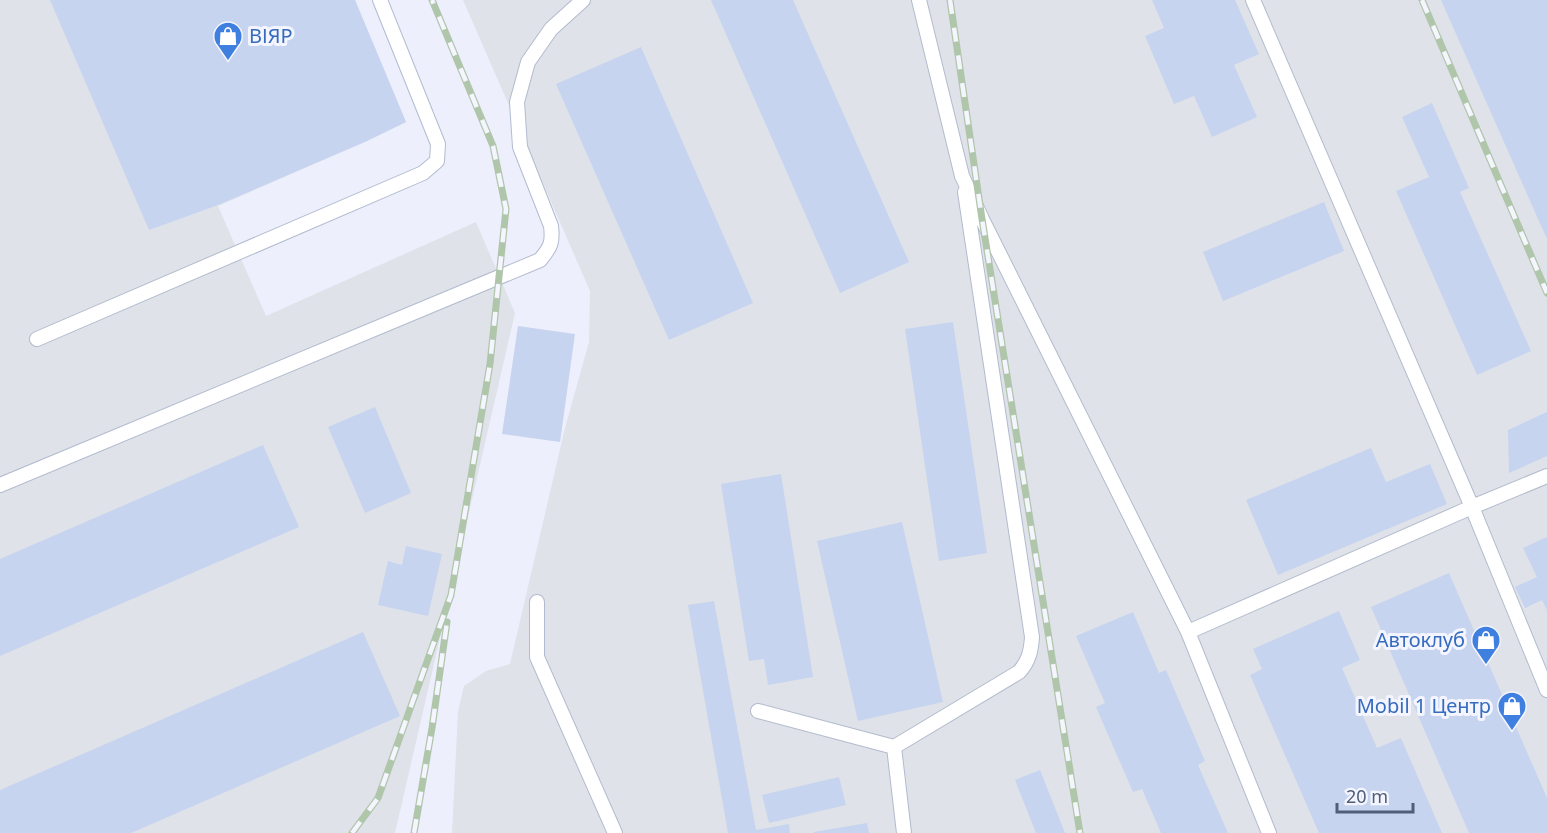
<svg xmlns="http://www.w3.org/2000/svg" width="1547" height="833" font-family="'Noto Sans',sans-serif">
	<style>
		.industrial { fill: #dfe2e9 }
		.building { fill: #c6d4ef }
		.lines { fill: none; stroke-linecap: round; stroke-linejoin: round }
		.service-casing { stroke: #b2bbce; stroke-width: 16 }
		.service { stroke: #fff; stroke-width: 14 }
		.rail-casing { stroke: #b0c6aa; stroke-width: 7 }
		.rail { stroke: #f4f5fe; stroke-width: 4.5; stroke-dasharray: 14; stroke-linecap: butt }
		.labels { text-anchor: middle; stroke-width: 6; stroke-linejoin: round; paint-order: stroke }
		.shop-label { font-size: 20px; fill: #366cbe; stroke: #f4f5fe; text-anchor: end }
	</style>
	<rect width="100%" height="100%" fill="#edeffc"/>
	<path class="industrial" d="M0 0H355L406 122 367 141 218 206 266 316 476 222 515 313 395 833H0Z
		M463 0H1547V833H452L458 712 464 686 486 671 510 664 565 428 589 342 590 291Z"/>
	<path class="building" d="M50 0H355L406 122 367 141 218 205 149 230Z
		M711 0H793L909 262 840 293Z
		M1152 0H1235L1259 54 1234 65 1257 117 1212 137 1194 96 1174 104 1145 36 1164 28Z
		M1441 0H1547V239Z
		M641 47 753 303 669 340 556 84Z
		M1432 103 1469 188 1460 192 1531 351 1477 375 1396 191 1429 177 1402 117Z
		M1324 202 1344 251 1223 301 1203 252Z
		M953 322 987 553 939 561 905 329Z
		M518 326 575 334 560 442 502 434Z
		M375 407 411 493 365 513 328 427Z
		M1547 412V456L1509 473 1508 430Z
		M263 445 299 527 0 656V559Z
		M1371 448 1386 482 1430 464 1447 504 1278 575 1246 500Z
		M781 474 813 677 768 685 764 659 749 661 721 484Z
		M902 522 943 702 858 721 817 541Z
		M1547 537V610L1542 600 1525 608 1515 587 1537 577 1523 548Z
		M406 546 442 554 428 616 378 605 388 561 402 565Z
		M1449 573 1547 798V833H1469L1371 607Z
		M714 601 756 830 789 824 790 833H728L688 605Z
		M1339 611 1360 660 1342 668 1377 748 1401 738 1442 833H1319L1250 675 1262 669 1253 649Z
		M1133 612 1159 673 1166 670 1205 761 1198 765 1228 833H1161L1142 789 1133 792 1096 707 1105 703 1076 636Z
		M363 632 400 716 131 833H0V790Z
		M1040 770 1065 833H1036L1015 780Z
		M839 777 846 805 769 823 762 795Z
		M867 823 869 833H814V832Z"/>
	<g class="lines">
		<g class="service-casing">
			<path id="service" d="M919 0 962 176 982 219 1188 632 1269 833
				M1253 0 1472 507 1547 690
				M37 339 423 173 437 161 438 144 380 0
				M0 485 540 260C551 247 553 242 551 226L520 147 517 102 528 62 551 29 583 0
				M537 602V657L615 833
				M1188 632 1472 507 1547 476
				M758 711 894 747
				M904 833 894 747 1019 672C1029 661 1031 651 1032 637L965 192"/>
		</g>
		<use href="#service" class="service"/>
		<g class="rail-casing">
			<path id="rail" d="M950 0 982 219 1080 833
				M1422 0 1547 293
				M352 833 378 798 451 595 490 364 506 209 493 146 432 0
				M414 833 432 728 447 622"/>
		</g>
		<use href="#rail" class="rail"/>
	</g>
	<defs>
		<g id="shop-pin" transform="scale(1.5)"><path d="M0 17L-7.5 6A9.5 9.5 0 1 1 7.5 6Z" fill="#3f7fe0" stroke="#f4f5fe"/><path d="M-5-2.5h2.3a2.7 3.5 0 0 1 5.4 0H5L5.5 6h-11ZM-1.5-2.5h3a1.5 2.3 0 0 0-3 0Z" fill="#fff"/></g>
	</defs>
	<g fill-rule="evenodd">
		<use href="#shop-pin" x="228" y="36"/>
		<use href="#shop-pin" x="1486" y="640"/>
		<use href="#shop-pin" x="1512" y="706"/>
	</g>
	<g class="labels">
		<g class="shop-label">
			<text x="249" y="43" text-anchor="start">ВІЯР</text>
			<text x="1465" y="647">Автоклуб</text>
			<text x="1491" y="713">Mobil 1 Центр</text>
		</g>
	</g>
	<path d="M1337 803v9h76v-9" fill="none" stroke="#505f77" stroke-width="3"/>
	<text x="1346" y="803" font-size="18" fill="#505f77" stroke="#f4f5fe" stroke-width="4.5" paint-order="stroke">20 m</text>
</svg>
